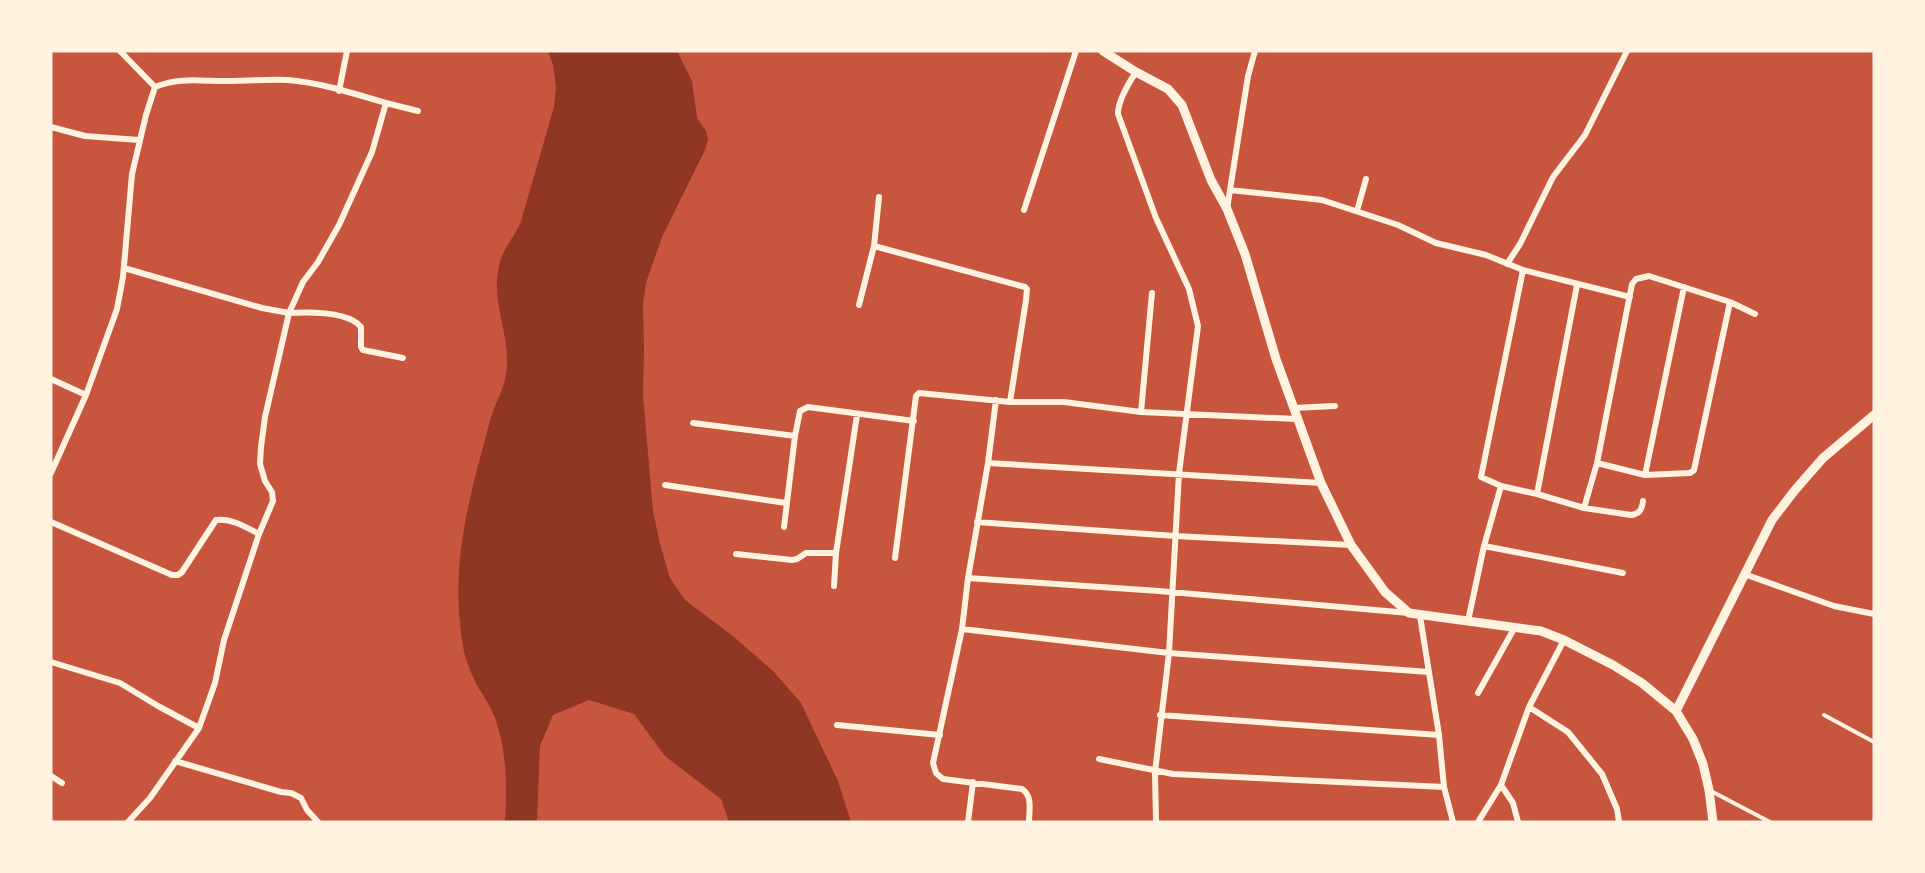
<svg xmlns="http://www.w3.org/2000/svg" width="1925" height="873" font-family="Poppins,sans-serif">
	<style>
		.water { fill: #8f3625 }
		.lines { fill: none; stroke-linecap: round; stroke-linejoin: round }
		.service { stroke: #fff3e0; stroke-width: 4 }
		.minor { stroke: #fff3e0; stroke-width: 6 }
		.tertiary { stroke: #fff3e0; stroke-width: 9 }
	</style>
	<rect width="100%" height="100%" fill="#c8553d"/>
	<path class="water" d="M548 51H677L692 81 697 118 706 131 708 139 705 150 662 237 646 283 643 304 644 350 643 395 653 511 660 544 670 578 685 600 734 637 774 672 801 703 838 781 851 822H729L721 799 665 756 634 714 589 700 553 715 540 746 537 822H505C507 789 507 750 495 718 491 707 484 697 478 687 470 672 464 656 462 640 450 560 470 496 490 421 494 405 504 390 506 374 512 337 490 302 499 266 502 249 515 237 521 221L554 107 556 87 553 65Z"/>
	<g class="lines">
		<path class="service" d="M1824 715 1874 742
			M1709 790 1770 822"/>
		<path class="minor" d="M1136 72C1128 84 1118 100 1118 114L1156 218 1189 289 1198 326 1179 473 1169 653 1155 772 1156 822
			M339 91 347 51
			M386 103 418 111
			M51 127 85 136 139 140
			M1230 190 1322 200 1398 225 1436 243 1486 255 1523 270 1630 297
			M1227 209 1248 76 1255 51
			M1024 210 1076 51
			M1357 211 1366 179
			M874 246 1025 287 1027 289 1026 300 1010 402
			M1507 264 1520 244 1553 177 1585 135 1627 51
			M124 268 262 308 289 313 303 282 318 262 339 225 372 152 386 103C356 94 318 82 287 80 269 79 250 81 232 81 205 82 181 76 155 87
			M1523 270 1481 477 1501 486 1537 494 1584 508 1631 515C1639 514 1642 510 1643 501
			M859 305 874 246 879 197
			M51 379 86 395
			M996 400 988 463 968 578 962 629 933 763 936 773 943 779 1022 789C1033 796 1029 811 1029 822
			M1293 408 1335 406
			M1141 412 1152 293
			M693 423 795 436
			M988 463 1321 483
			M1597 463 1645 475 1690 473 1694 470 1730 302
			M51 473 86 395 117 309 123 277 132 174 146 115 155 87 120 51
			M1645 475 1684 287
			M665 485 786 503
			M1537 494 1577 285
			M1584 508 1597 463 1632 284 1636 279 1649 276 1730 302 1755 314
			M51 522 172 575H178L182 572 216 520C231 518 246 527 259 534
			M977 522 1175 536 1351 545
			M784 527 795 436 800 411 808 407 914 421
			M1484 546 1623 573
			M736 554 792 560 797 559 806 553H836
			M895 558 916 396 919 393 1010 402H1064L1141 412 1297 419
			M1744 574 1834 606 1874 614
			M968 578 1159 591 1409 613
			M834 586 836 553 857 415
			M1420 616 1439 735 1444 787 1453 822
			M1468 621 1484 546 1501 486
			M962 629 1169 653 1429 672
			M51 662 120 683 158 706 199 728
			M1478 693 1515 627
			M1529 707 1568 732 1602 774 1617 809 1619 822
			M1160 715 1439 735
			M837 725 940 735
			M1099 759 1173 774 1444 787
			M175 761 281 792 291 793 301 798 307 810 318 822
			M51 776 62 783
			M1501 785 1513 803 1518 822
			M128 822 150 798 199 728 215 683 224 640 259 534 273 501 272 492 265 481 260 464 261 447 265 417 289 313C309 312 348 311 361 327V347L363 350 403 358
			M968 822 973 782
			M1478 822 1501 785 1529 707 1564 640"/>
		<path class="tertiary" d="M1103 51 1136 72 1168 89 1182 105 1211 180 1227 209 1245 254 1276 359 1321 483 1351 545 1385 592 1409 613 1541 631 1564 640 1613 665 1642 683 1676 711 1693 739 1703 764 1709 790 1713 822
			M1676 711 1772 520 1795 490 1823 458 1874 415"/>
	</g>
	<rect width="1925" height="873" fill="none" stroke="#fff3e0" stroke-width="105"/>
</svg>
